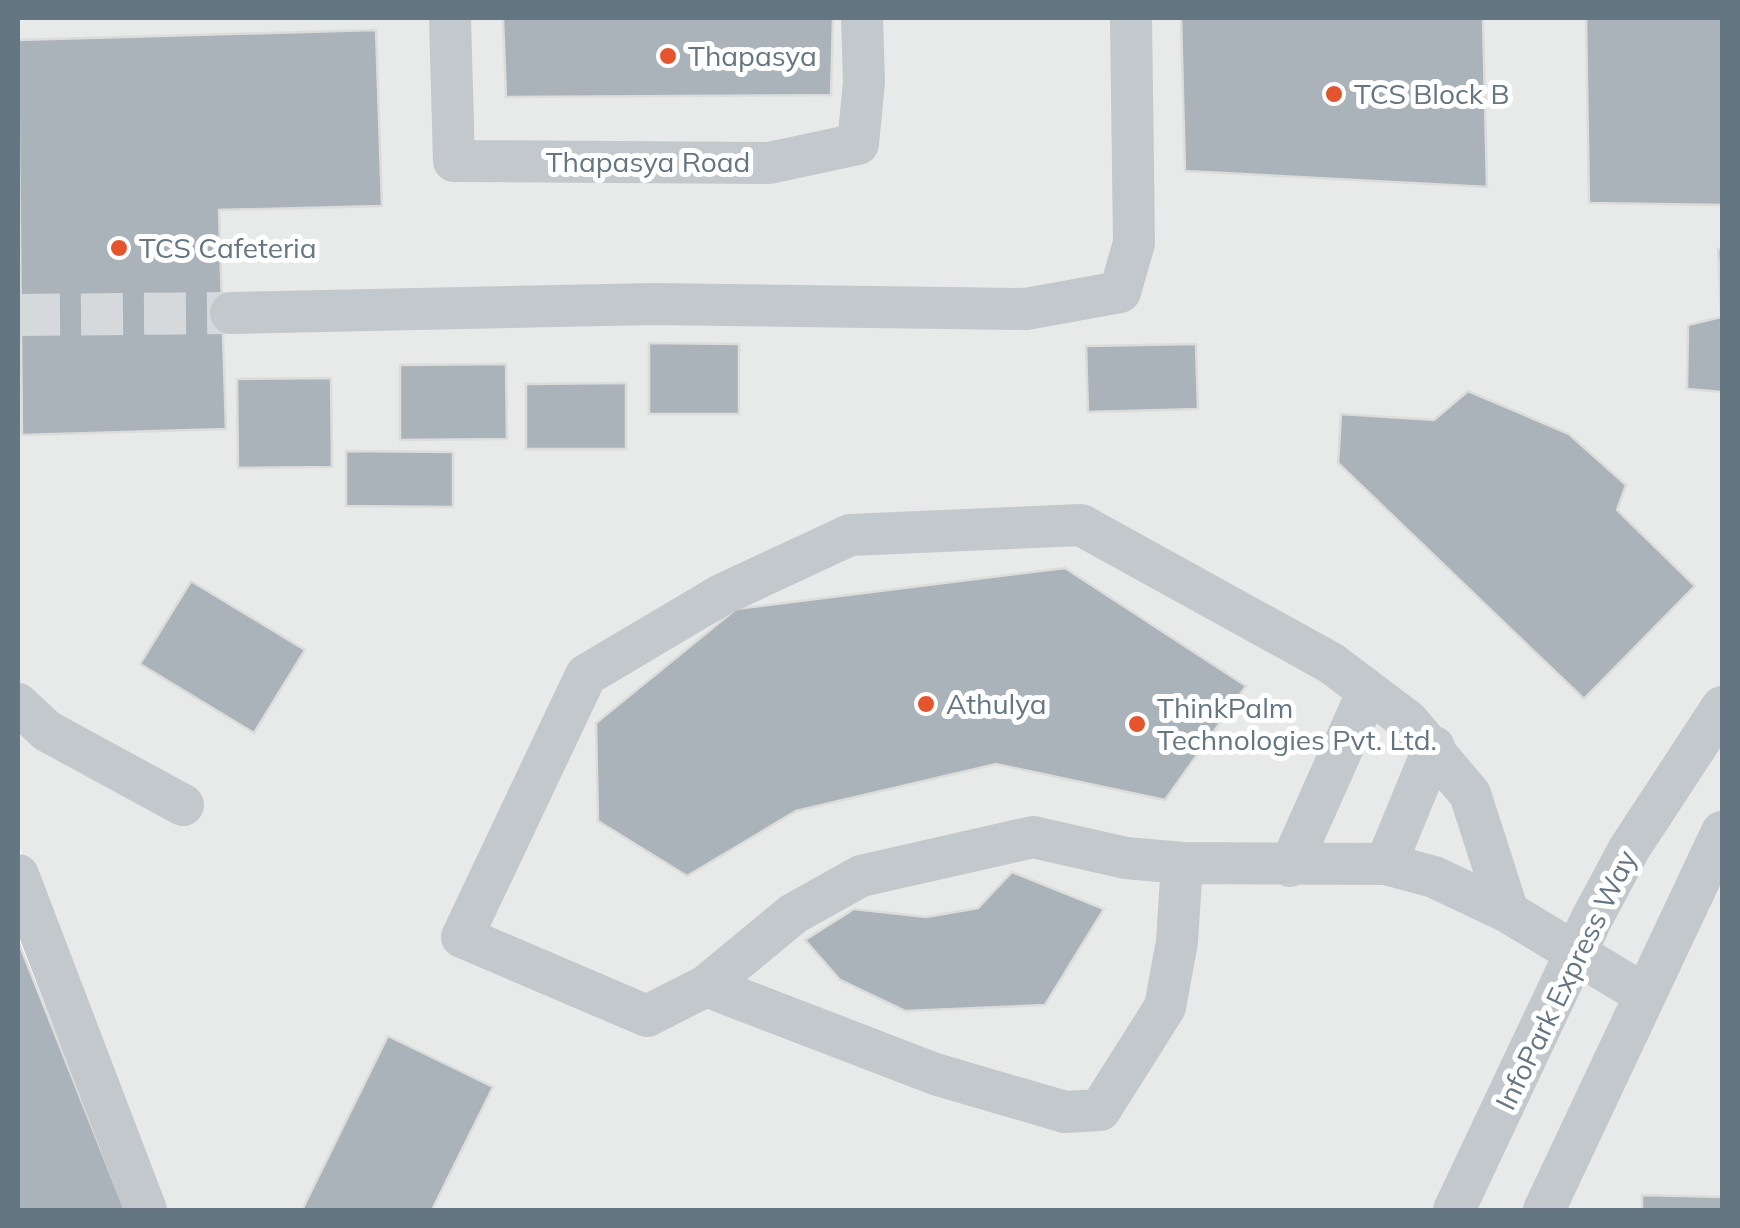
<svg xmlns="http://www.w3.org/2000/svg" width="1740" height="1228" font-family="Mulish,sans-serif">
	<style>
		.built { fill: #e8e9e9 }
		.building { fill: #aab3b9; stroke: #dcdcda; stroke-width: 2.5 }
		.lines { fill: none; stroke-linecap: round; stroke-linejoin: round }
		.minor-tunnel { stroke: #d5d9db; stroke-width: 42; stroke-dasharray: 42 21; stroke-linecap: butt }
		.minor { stroke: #c3c8cc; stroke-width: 42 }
		.poi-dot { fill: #e4542d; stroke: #fff; stroke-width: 4 }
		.labels { text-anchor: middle; stroke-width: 10; stroke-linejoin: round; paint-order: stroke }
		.poi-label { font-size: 28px; fill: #657683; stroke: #fff; text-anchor: start }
		.street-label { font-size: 28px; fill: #657683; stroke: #fff }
	</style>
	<rect width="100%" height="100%" fill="#fafaf8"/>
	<path class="built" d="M18 18H1722V1210H159L18 843Z"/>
	<path class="building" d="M503 18H833L831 95 506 97Z
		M1181 18H1483L1487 187 1185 171Z
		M1586 18H1722V205L1589 203Z
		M376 30 382 206 219 210 226 429 22 435 18 40Z
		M1718 249H1722V392L1687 389 1688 325 1721 317Z
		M649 343 739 344V414H649Z
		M1196 344 1198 409 1088 412 1086 346Z
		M506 364 507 439 400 440V365Z
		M331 378 332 467 238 468 237 379Z
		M626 383V449H526V384Z
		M1468 391 1569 434 1626 485 1617 510 1695 586 1584 699 1338 463 1341 414 1434 420Z
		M346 451 453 452V507L346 506Z
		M1065 568 1246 686 1165 800 996 764 796 811 687 876 598 821 596 723 736 609Z
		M191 581 305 650 254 733 140 664Z
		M1012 872 1104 909 1045 1005 905 1011 840 980 805 940 854 909 926 917 978 908Z
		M18 941 125 1210H18Z
		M388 1036 493 1087 432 1210H302Z
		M1642 1195 1722 1197V1210H1642Z"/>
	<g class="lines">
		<path class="minor-tunnel" d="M18 315 231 313"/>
		<path class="minor" d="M450 18 454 161 769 163 858 144 864 82 862 18
			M231 313 654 304 1026 309 1120 292 1134 243 1131 18
			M18 704 47 731 183 805
			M1386 864 1434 747
			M1290 866 1368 691
			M18 875 146 1210
			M1508 912 1470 794 1408 721 1331 663 1081 525 850 535 721 595 586 675 462 937 647 1016 706 986 793 914 861 876 1033 837 1126 858 1182 863 1386 864 1434 877 1508 912 1645 995
			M706 986 935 1074 1065 1112 1100 1110 1165 1007 1177 942 1182 863
			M1454 1210 1591 920 1629 849 1722 707
			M1544 1210 1722 832"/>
	</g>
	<g class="poi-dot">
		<circle cx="668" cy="56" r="10"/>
		<circle cx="1334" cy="94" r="10"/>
		<circle cx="119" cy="248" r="10"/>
		<circle cx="926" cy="704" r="10"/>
		<circle cx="1137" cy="724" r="10"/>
	</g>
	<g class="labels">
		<g class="poi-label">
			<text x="688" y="66">Thapasya</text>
			<text x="1354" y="104">TCS Block B</text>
			<text x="139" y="258">TCS Cafeteria</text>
			<text x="946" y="714">Athulya</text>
			<text x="1157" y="718">ThinkPalm<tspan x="1157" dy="32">Technologies Pvt. Ltd.</tspan></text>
		</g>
		<g class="street-label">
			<text x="648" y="172">Thapasya Road</text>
			<text transform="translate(1566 980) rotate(-64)" y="10">InfoPark Express Way</text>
		</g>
	</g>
	<rect width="1740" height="1228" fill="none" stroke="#657683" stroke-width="40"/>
</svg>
